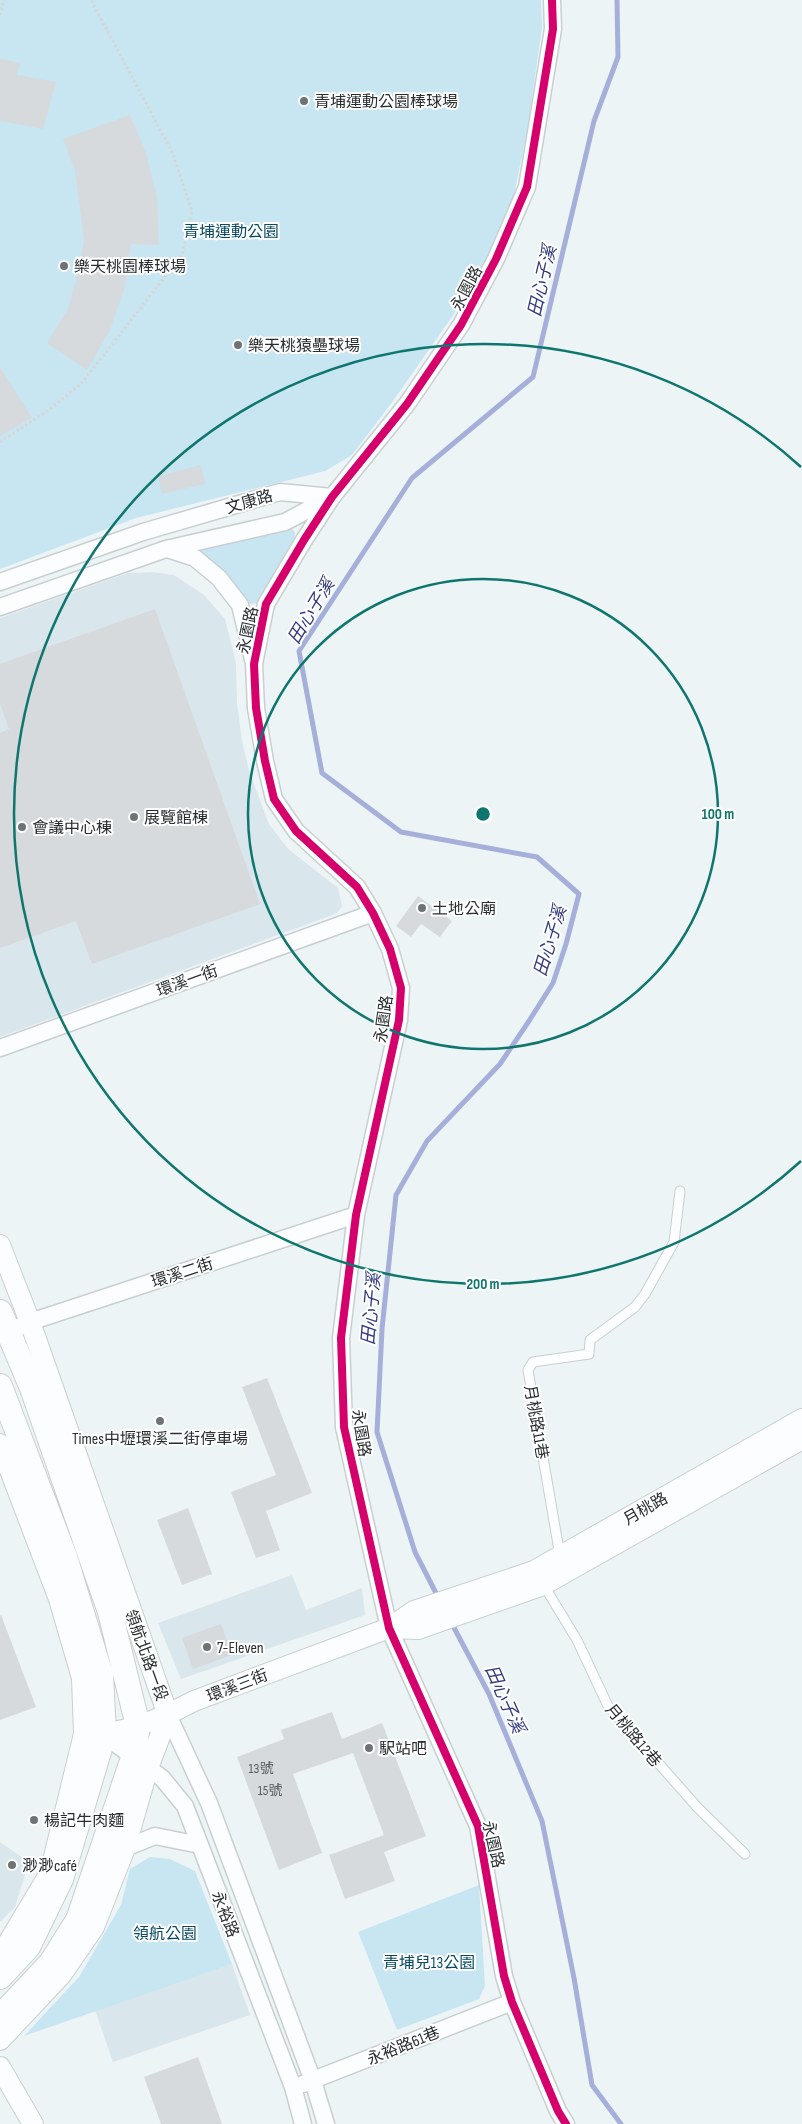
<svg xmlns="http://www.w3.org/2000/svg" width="802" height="2124" font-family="'Sofia Sans Condensed','Noto Sans TC',sans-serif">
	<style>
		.built { fill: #d9e6ec }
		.green { fill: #c8e5f2 }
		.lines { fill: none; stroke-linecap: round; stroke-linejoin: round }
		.stream { stroke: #a5afd9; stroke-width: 5 }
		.building { fill: #d6dadd }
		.service-casing { stroke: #c9cfd1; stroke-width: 11 }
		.minor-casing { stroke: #c9cfd1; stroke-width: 19 }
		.tertiary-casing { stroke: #c9cfd1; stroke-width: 22 }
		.secondary-casing { stroke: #c9cfd1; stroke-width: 26 }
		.path { stroke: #d5d7d7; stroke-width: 3; stroke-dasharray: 2.5 2.5; stroke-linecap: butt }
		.service { stroke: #fcfdfe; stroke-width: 9 }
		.minor { stroke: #fcfdfe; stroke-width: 16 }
		.tertiary { stroke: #fcfdfe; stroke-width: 20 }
		.secondary { stroke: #fcfdfe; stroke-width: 24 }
		.cycleway-casing { stroke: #fff; stroke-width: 11 }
		.cycleway { stroke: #d6006c; stroke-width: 8 }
		.ring { fill: none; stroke: #0f766e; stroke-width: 2.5 }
		.poi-dot { fill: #6e7375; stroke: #fff; stroke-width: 2 }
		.labels { text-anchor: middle; stroke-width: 4; stroke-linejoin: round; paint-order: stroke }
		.number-label { font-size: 14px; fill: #575c5e }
		.poi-label { font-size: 16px; fill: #292e30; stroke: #fff; text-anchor: start }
		.park-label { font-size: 16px; fill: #074a61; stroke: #fff }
		.street-label { font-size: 16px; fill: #292e30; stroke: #fff }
		.water-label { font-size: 18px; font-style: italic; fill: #333a81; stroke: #fff }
		.centre { fill: #0f766e; stroke: #fff; stroke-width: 2.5 }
		.ring-label { font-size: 15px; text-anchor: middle; font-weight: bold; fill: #0f766e; stroke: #fff; stroke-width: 4; stroke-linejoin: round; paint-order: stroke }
	</style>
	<rect width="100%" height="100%" fill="#edf4f6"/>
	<path class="built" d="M151 572 174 575 204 595 225 619 236 663 237 703 242 741 249 771 269 824 288 849 338 888 342 906 337 913 327 917 0 1037V618L128 573Z
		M292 1575 306 1610 362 1588 365 1615 181 1679 158 1623Z
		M0 1842 29 1862 15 1907 0 1922Z
		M232 1964 250 2015 113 2062 95 2010Z"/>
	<path class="green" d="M0 0H541L542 27 528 126 513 200 496 241 454 314 393 401 352 455 325 471 136 518 0 569Z
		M285 523 295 532 294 543 259 603 250 604 241 597 199 551 204 542Z
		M150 1857 170 1859 195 1871 232 1964 24 2036 79 1977 121 1905 130 1869Z
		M479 1885 485 1986 479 1999 397 2030 358 1932Z"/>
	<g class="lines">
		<path class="stream" d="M439 1599 415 1552 377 1432 382 1329 396 1195 427 1141 500 1064 529 1021 553 983 566 944 579 894 537 857 401 832 322 773 299 651 412 478 533 377 594 121 618 57 617 0
			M451 1622 489 1694 542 1821 574 1978 592 2085 621 2124"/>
	</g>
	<path class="building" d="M0 59 20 63 17 75 56 82 43 129 0 121Z
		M130 115 146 153 157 197 159 245 131 244 125 287 110 330 87 370 47 343 68 309 78 273 84 239 75 171 63 139Z
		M0 367 32 418 0 436Z
		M201 465 205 484 162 494 158 476Z
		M155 609 260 904 92 964 76 921 0 948V733L9 729 0 704V664Z
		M418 896 452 921 440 937 421 924 411 937 396 926Z
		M267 1378 312 1493 266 1511 280 1550 256 1558 231 1492 276 1475 242 1387Z
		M188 1508 212 1574 182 1585 157 1520Z
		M1 1615 36 1707 0 1720V1616Z
		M221 1624 232 1655 193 1669 182 1638Z
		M332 1712 342 1739 382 1723 426 1836 384 1852 395 1881 345 1899 329 1855 384 1835 353 1753 293 1774 322 1853 279 1870 237 1757 284 1739 281 1730Z
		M198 2057 222 2124H161L144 2077Z"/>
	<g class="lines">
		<g class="service-casing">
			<path id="service" d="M560 1556 528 1370 533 1362 589 1354 590 1340 635 1307 645 1294 674 1242 680 1191
				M543 1584 577 1640 608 1706 698 1808 745 1854"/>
		</g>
		<g class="minor-casing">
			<path id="minor" d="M552 0 553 29 527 187 496 259 461 325 407 404 332 497 304 540 266 604 254 664 256 708 265 761 274 799 296 831 357 887 373 913 390 949 401 988 399 1020 356 1215 341 1338 344 1427 389 1628 478 1826 504 1976 512 2002 558 2111 566 2124
				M167 549 195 558 219 578 240 605 253 660
				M0 582 143 532 280 492 332 497
				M0 607 166 549 285 522 330 498
				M0 1048 373 913
				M19 1327 30 1322 356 1215
				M168 1715 209 1803 313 2081 326 2124
				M104 1735 162 1778 185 1806 293 2087 303 2124
				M125 1848 155 1836 200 1845
				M303 2084 512 2002"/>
		</g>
		<g class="tertiary-casing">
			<path id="tertiary" d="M0 1245 30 1322 168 1715 148 1768 125 1848 94 1927 61 1975 0 2040
				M0 1444 59 1599 82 1678 84 1734 50 1873 8 1943 0 1952
				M389 1628 418 1629 543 1585 802 1439
				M84 1734C123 1736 160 1719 194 1701L389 1628 414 1611 534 1571 802 1419
				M0 2067 33 2124"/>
		</g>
		<g class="secondary-casing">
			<path id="secondary" d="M0 1312 32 1388 110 1612 138 1726 133 1758 78 1920 51 1963 0 2017
				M0 1386 65 1557 101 1675 104 1735 61 1879 28 1947 0 1977"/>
		</g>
		<path class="path" d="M0 15 4 0
			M0 442 46 412 81 384 182 255 192 211 173 154 91 0"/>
		<use href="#service" class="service"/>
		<use href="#minor" class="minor"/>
		<use href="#tertiary" class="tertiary"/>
		<use href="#secondary" class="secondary"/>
		<g class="cycleway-casing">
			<path id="cycleway" d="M552 0 553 29 527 187 496 259 461 325 407 404 332 497 304 540 266 604 254 664 256 708 265 761 274 799 296 831 357 887 373 913 390 949 401 988 399 1020 356 1215 341 1338 344 1427 389 1628 478 1826 504 1976 512 2002 558 2111 566 2124"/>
		</g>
		<use href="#cycleway" class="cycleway"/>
	</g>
	<g class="ring">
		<circle cx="483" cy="814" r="235"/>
		<path d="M801 1161A470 470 0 1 1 801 467"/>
	</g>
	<g class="poi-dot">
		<circle cx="304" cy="101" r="5"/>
		<circle cx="64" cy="266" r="5"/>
		<circle cx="238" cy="345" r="5"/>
		<circle cx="134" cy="817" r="5"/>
		<circle cx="22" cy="827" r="5"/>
		<circle cx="422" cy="908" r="5"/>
		<circle cx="160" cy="1421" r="5"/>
		<circle cx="207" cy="1647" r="5"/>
		<circle cx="369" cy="1748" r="5"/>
		<circle cx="34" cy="1820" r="5"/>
		<circle cx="12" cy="1865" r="5"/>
	</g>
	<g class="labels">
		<g class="number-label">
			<text x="261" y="1773">13號</text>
			<text x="270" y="1795">15號</text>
		</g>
		<g class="poi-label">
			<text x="314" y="107">青埔運動公園棒球場</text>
			<text x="74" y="272">樂天桃園棒球場</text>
			<text x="248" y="351">樂天桃猿壘球場</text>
			<text x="144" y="823">展覽館棟</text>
			<text x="32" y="833">會議中心棟</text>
			<text x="432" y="914">土地公廟</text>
			<text x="160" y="1444" text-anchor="middle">Times中壢環溪二街停車場</text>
			<text x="217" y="1653">7-Eleven</text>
			<text x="379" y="1754">駅站吧</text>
			<text x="44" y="1826">楊記牛肉麵</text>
			<text x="22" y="1871">渺渺café</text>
		</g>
		<g class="park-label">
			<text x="231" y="237">青埔運動公園</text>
			<text x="165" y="1939">領航公園</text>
			<text x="429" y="1968">青埔兒13公園</text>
		</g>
		<g class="street-label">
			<text transform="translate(466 288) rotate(-62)" y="6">永園路</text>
			<text transform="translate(249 501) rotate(-16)" y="6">文康路</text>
			<text transform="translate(247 630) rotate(-78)" y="6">永園路</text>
			<text transform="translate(187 980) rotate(-20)" y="6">環溪一街</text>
			<text transform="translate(383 1019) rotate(-82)" y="6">永園路</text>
			<text transform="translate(182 1272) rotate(-18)" y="6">環溪二街</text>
			<text transform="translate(537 1422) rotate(80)" y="6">月桃路11巷</text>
			<text transform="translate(362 1433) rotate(81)" y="6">永園路</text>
			<text transform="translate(645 1508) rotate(-30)" y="6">月桃路</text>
			<text transform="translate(147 1655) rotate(70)" y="6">領航北路一段</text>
			<text transform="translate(237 1685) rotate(-21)" y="6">環溪三街</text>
			<text transform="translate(634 1735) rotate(50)" y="6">月桃路12巷</text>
			<text transform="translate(494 1844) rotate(77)" y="6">永園路</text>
			<text transform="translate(226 1914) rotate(69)" y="6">永裕路</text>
			<text transform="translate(403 2045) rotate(-22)" y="6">永裕路61巷</text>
		</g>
		<g class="water-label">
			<text transform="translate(542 281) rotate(-77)" y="6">田心子溪</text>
			<text transform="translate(311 611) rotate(-59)" y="6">田心子溪</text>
			<text transform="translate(550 941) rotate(-73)" y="6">田心子溪</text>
			<text transform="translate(371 1309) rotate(-85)" y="6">田心子溪</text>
			<text transform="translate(505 1699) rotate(66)" y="6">田心子溪</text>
		</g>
	</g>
	<circle cx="483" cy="814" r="8" class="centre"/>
	<g class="ring-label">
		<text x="718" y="819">100 m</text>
		<text x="483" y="1289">200 m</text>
	</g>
</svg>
